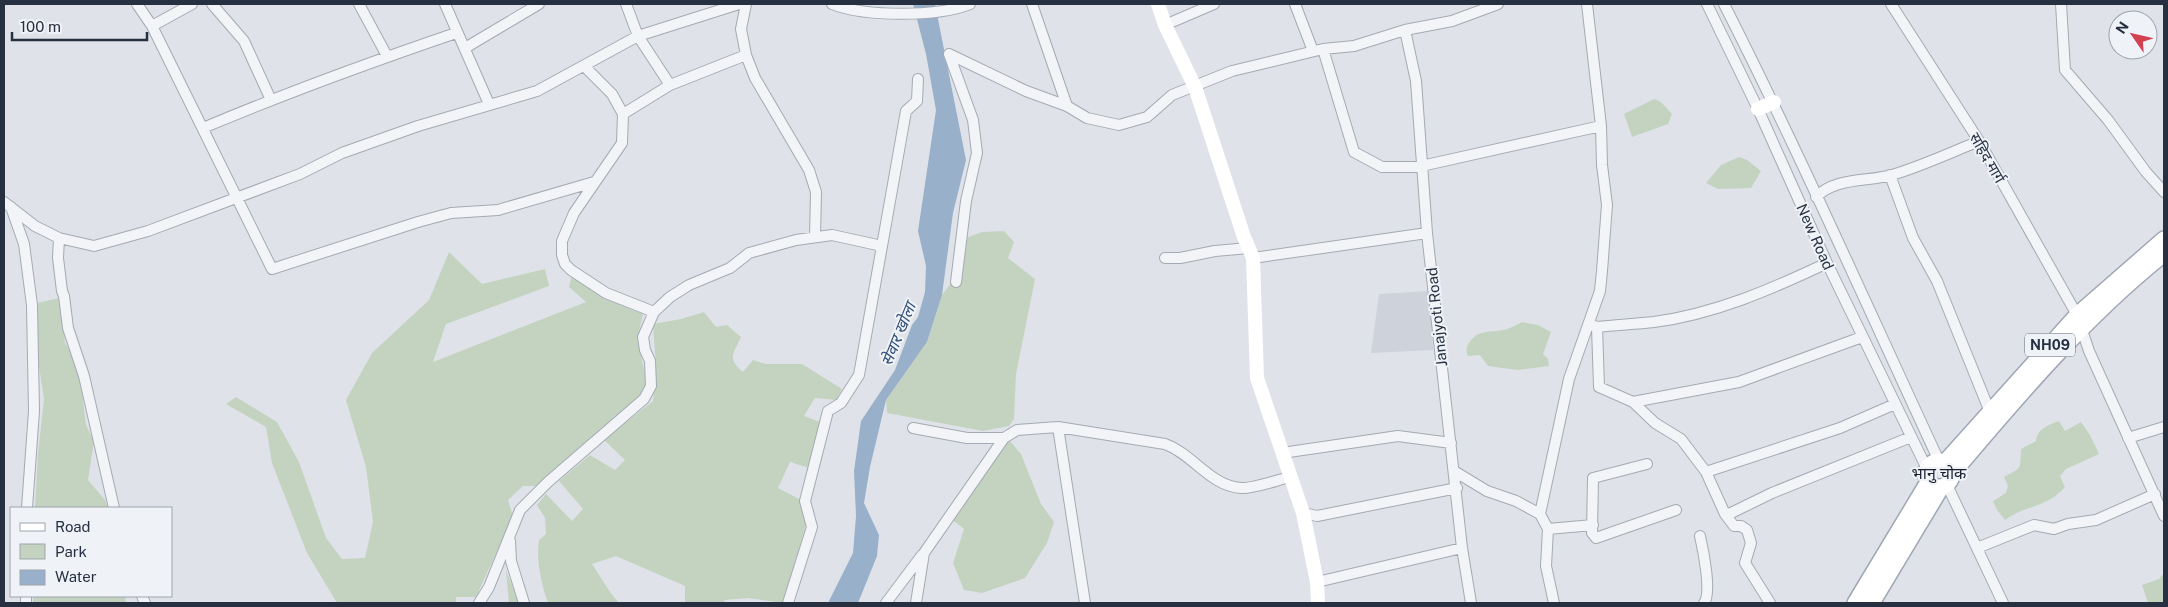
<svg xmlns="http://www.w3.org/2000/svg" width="2168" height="607" font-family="'Public Sans','Noto Sans Devanagari',sans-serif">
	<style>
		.built { fill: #cdd2db }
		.green { fill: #c4d3c0 }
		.water { fill: #99b0ca }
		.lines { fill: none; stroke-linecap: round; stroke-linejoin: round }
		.street-casing { stroke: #a4aab3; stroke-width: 12 }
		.primary-casing { stroke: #9ea7b5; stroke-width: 18 }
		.street { stroke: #f2f4f7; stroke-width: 10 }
		.secondary { stroke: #fff; stroke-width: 14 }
		.primary { stroke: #fff; stroke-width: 15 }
		.labels { text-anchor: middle; stroke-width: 4; stroke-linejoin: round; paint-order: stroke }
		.shield { fill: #eff2f6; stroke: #636a77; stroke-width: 1 }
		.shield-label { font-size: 14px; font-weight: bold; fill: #273041 }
		.street-label { font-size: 15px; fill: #273041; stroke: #eff2f6 }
		.water-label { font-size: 16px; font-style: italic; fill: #304e76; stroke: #eff2f6 }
		.neighbourhood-label { font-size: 16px; fill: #1a2131; stroke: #eff2f6 }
	</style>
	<rect width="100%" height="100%" fill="#dfe3e9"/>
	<path class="built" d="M1429 291 1433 350 1371 353 1379 294Z"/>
	<path class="green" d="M1654 99 1661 102 1672 114 1668 124 1632 137 1624 114Z
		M1739 157 1747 160 1761 171 1751 188 1718 189 1706 183 1721 165Z
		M1004 231 1014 242 1008 258 1035 279 1016 374 1014 419 1009 426 983 431 887 413 886 400 927 342 942 295 951 283 955 242 982 232Z
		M449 252 482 284 545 269 549 286 446 324 433 362 586 302 569 287 572 274C594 292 616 304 643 314L637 340 648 385 634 402 568 457 538 486H523L508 500 513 516 476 597H456V603H337L307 553 272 463 266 427 226 404 236 397 277 422 299 462 326 538 342 559 365 558 373 522 366 467 346 400 372 353 429 300Z
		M59 298 65 343 79 366 86 425 94 441 88 480 105 500 108 508H35L38 453 44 399 38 360 37 303Z
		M704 312 716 327 727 325 741 337C733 355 727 358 743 372L753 360 766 364H802L842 389 836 400 815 398 804 416 820 422 809 468 790 462 778 488 801 500 806 525 783 603 748 598 725 600 723 603H685V586L616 556 592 564 610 592 619 603H548C541 583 536 561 539 540L546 534 545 518 537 505 546 494 572 521 583 509 559 481 590 455 615 470 625 460 604 440 653 401 656 368 653 324 681 319Z
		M1522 322 1538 325 1551 332 1543 354 1548 359 1549 366 1518 370 1488 366 1480 355 1468 356C1466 352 1466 349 1468 345 1476 329 1489 333 1503 330 1510 329 1516 325 1522 322Z
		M2059 421 2065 431 2081 422 2090 435 2099 454 2066 469 2060 476 2065 487C2047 508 2025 505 2005 520L1997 510 1993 501 2006 493 2008 486 2004 477C2022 467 2020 471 2021 449L2036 441C2037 429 2048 425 2059 421Z
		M1009 440 1021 454 1041 504 1054 522 1047 543 1025 578 982 593 964 590 953 563 964 529 950 518C970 492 991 468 1009 440Z
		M506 570 519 603H509Z
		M2162 575H2164V603H2148L2142 585 2159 579Z
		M33 596H126L125 603H33Z"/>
	<path class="water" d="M913 4H935L966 160 953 213 942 295 927 342 886 400 870 467 864 503 879 535 877 556 858 603H828L853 553 856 516 854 471 861 421 895 370 912 325 918 317 925 292 926 266 918 231 936 110 926 54Z"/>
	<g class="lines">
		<g class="street-casing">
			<path id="street" d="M137 4 152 26 272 269 418 222 451 213 498 210 594 182
				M212 4 244 41 271 100
				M359 4 387 56
				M445 4 489 104
				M626 4 638 36 670 85
				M746 4 741 29 746 55 755 78 809 170 816 192 815 237
				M832 4C865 17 938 17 970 4
				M1032 4 1067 106
				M1295 4 1313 51
				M1707 4 1758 109 1827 263 1927 469
				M1724 4C1800 154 1868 308 1939 461
				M1891 4 1979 141 2077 315 2089 351 2164 516
				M2061 4 2065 70 2108 120 2146 172 2164 192
				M1165 25 1214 4
				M152 26 192 4
				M1405 30 1416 81 1427 233 1462 548 1471 603
				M465 48 539 4
				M1323 49 1354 152 1382 167H1417L1601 126
				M949 54 1026 91 1067 106 1087 118 1119 125 1147 117 1172 95 1232 71 1323 49 1354 46 1405 30 1452 21 1498 4
				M949 54 973 120 977 153 966 201 956 282
				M584 66 612 94 623 114 622 143 574 213 562 241V255L565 264 571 270 606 293 654 312
				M623 114 670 85 746 55
				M203 128C286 93 371 62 456 33
				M1890 175 1913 238 1937 281 1990 412
				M1816 197C1836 177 1867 182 1892 175 1922 166 1950 153 1979 141
				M4 202 35 226 59 238 94 246 148 231 300 174 342 153 418 126 537 91 638 36 739 4
				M11 207 24 244 32 305 34 411 27 508
				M59 238 58 258 62 291 64 296 68 328 84 376 114 508
				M1165 258H1180L1215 251 1249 248
				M1253 258 1427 233
				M1589 324 1597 327 1599 387 1633 402 1739 382 1862 337
				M1597 327C1616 325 1635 324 1654 322 1715 314 1772 289 1827 263
				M1633 402 1655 423 1681 439 1706 472 1725 514 1734 526H1741L1747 530 1751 543 1745 563 1770 603
				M1058 427 1085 603
				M913 428 967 438H1004
				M2128 438 2164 427
				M1282 453 1398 436 1451 443
				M1647 464 1593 478 1592 533 1596 538 1676 510
				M1454 471 1487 491 1516 501 1540 514
				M1706 472 1840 428 1895 404
				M1947 485 2003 603
				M1303 513 1317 516 1457 488
				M1725 514 1731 513 1772 493 1911 437
				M1548 529 1593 525
				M1700 536C1703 549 1712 593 1704 603
				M510 541 511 561 524 603
				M1977 548 2034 525 2054 529 2068 524 2096 520 2155 494
				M1317 582 1462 548
				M26 596V603
				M142 596 145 603
				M479 603 489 587 520 510 548 482 644 399 651 386 650 361 645 350 643 337 654 312 670 297 689 285 730 268 749 253 796 240 832 235 882 246 906 111 917 101 918 79
				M788 603 812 527 805 501 828 411 841 403 859 375 882 246
				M886 603 922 555
				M916 603 924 553 1004 438 1017 430 1058 427 1165 444C1193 454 1210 486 1241 488 1253 489 1277 480 1290 477
				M1554 603 1546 566 1548 529 1540 514 1569 379 1600 291 1602 271 1607 205 1602 165 1601 126 1587 4"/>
		</g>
		<g class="primary-casing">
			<path id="primary" d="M1926 474a13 13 0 1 1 26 0a13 13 0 1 1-26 0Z
				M1945 462 2077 315 2164 239
				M1953 473C2018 396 2085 317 2164 254
				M1855 603 1928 482
				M1872 603 1941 488"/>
		</g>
		<use href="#street" class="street"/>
		<path class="secondary" d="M1158 4 1165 25 1195 87 1244 237 1253 258 1257 378 1303 513 1317 582 1318 603
			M1758 109 1774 102"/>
		<use href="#primary" class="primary"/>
	</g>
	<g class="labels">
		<rect class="shield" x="2025" y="333.5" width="50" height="23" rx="4"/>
		<g class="shield-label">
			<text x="2050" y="350">NH09</text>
		</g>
		<g class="street-label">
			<text transform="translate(1987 158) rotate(60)" y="5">सहिद मार्ग</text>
			<text transform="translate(1815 237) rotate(66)" y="5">New Road</text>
			<text transform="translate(1437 317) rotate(-96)" y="5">Janajyoti Road</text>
		</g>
		<g class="water-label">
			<text transform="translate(898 334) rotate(-68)" y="6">सेवार खोला</text>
		</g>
		<g class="neighbourhood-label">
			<text x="1939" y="479">भानु चोक</text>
		</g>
	</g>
	<rect width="2168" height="607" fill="none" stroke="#273041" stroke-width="10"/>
	<rect x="10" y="507" width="162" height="90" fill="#eff2f6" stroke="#9fa4ae"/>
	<rect x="20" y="523" width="25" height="8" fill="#ffffff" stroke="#9fa4ae"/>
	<text x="55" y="532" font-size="15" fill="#273041">Road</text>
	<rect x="20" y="544" width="25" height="15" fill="#c4d3c0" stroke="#9fa4ae"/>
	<text x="55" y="557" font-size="15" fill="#273041">Park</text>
	<rect x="20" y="570" width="25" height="15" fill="#99b0ca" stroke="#9fa4ae"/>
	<text x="55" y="582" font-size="15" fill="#273041">Water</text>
	<g transform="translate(2133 35) rotate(304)"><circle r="24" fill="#eff2f6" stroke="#9fa4ae"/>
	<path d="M0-4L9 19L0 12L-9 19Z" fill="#d34052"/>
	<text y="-8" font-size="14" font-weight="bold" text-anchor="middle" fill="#273041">N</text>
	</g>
	<path d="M12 32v8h135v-8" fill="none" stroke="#273041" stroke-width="2.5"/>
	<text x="20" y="32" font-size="15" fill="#273041" stroke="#eff2f6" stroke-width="4" paint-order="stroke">100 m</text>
</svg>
